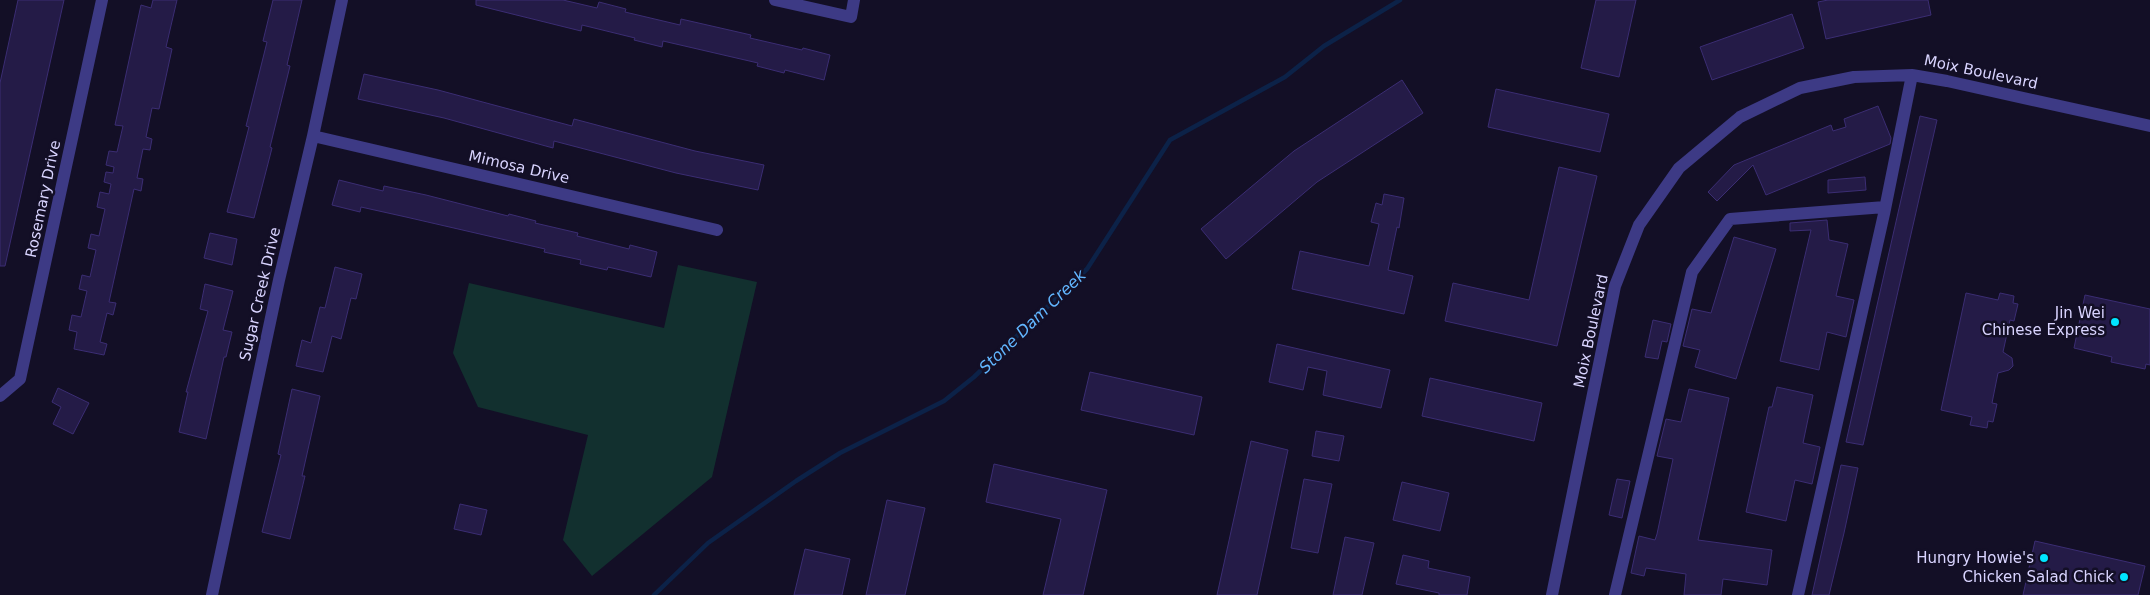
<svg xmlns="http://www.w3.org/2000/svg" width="2150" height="595" font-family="'DejaVu Sans',sans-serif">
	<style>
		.green { fill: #12302f }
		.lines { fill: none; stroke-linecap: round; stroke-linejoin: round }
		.stream { stroke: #0c2248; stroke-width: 4.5 }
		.building { fill: #241b47; stroke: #3b2d73 }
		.minor { stroke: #3d3a85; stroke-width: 12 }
		.poi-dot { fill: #00e5ff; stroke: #130f26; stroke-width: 2 }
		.labels { text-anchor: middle; stroke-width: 5; stroke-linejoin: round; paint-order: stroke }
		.street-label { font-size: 15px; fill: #d9d4ff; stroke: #130f26 }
		.poi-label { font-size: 15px; fill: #d9d4ff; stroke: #130f26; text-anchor: end }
		.water-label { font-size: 16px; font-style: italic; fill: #62b6ff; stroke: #130f26 }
	</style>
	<rect width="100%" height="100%" fill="#130f26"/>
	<path class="green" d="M678 265 757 282 712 477 592 576 563 540 588 435 478 407 453 353 469 283 664 328Z"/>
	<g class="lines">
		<path class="stream" d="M654 595 708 543 796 481 840 453 944 401 974 377 1087 269 1170 140 1285 77 1324 46 1400 0"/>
	</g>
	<path class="building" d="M18 0H64L5 266H0V83Z
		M153 0H177L166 47 172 49 159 109 152 108 146 137 152 139 150 150 143 149 137 178 143 179 141 191 134 189 109 302 116 303 113 315 107 313 100 342 107 344 104 355 74 349 77 332 69 330 72 315 81 317 87 291 79 289 82 275 90 277 96 250 88 248 91 234 99 236 105 209 97 207 100 192 109 194 111 184 104 182 106 172 113 173 114 167 106 165 109 151 117 152 123 126 115 125 141 5 151 8Z
		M273 0H302L287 65 290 66 270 147 272 148 254 218 227 212 249 127 246 126 267 42 263 41Z
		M476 0H563L597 8 599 2 626 9 625 12 680 25 681 19 751 35 750 38 802 50 803 48 830 55 824 80 785 70 784 73 757 66 758 63 663 41 662 47 634 40 635 38 582 25 581 31 476 5Z
		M1596 0H1636L1619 77 1581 68Z
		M1828 0H1928L1931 15 1826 39 1818 2Z
		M1792 14 1804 48 1712 80 1700 47Z
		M364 74 438 90 572 126 574 119 695 151 764 165 758 190 676 173 554 141 553 148 444 118 358 99Z
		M1402 80 1423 113 1317 182 1226 259 1201 229 1294 151Z
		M1496 89 1609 114 1600 152 1488 127Z
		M1878 106 1891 138 1890 144 1766 195 1753 165 1717 201 1708 192 1734 165 1831 125 1833 131 1846 127 1844 119Z
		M1920 116 1937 120 1863 445 1846 442Z
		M1559 167 1597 176 1557 346 1445 321 1453 283 1529 300Z
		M1865 177 1866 190 1828 193V180Z
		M339 180 383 191 384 186 426 195 508 216 509 214 536 221 535 223 578 233 577 236 629 249 630 245 657 252 651 277 608 267 607 270 580 264 581 260 544 252 545 249 406 217 361 207 360 212 332 205Z
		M1384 194 1404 198 1399 228 1397 227 1388 270 1413 276 1404 314 1292 289 1300 251 1369 266 1379 224 1371 222 1376 203 1382 205Z
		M1827 220 1829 240 1848 244 1836 296 1854 300 1846 337 1827 332 1819 370 1780 361 1811 230 1790 231V223Z
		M210 233 237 239 232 265 204 258Z
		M1734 237 1776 249 1736 379 1695 367 1700 350 1683 346 1692 309 1711 313Z
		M335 267 362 274 356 299 351 298 341 339 332 336 323 372 296 366 302 340 311 343 320 307 325 308Z
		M205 284 233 291 223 330 232 332 226 357H224L206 439 179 432 188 392H186L208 311 200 309Z
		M1966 293 1998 300 2000 293 2014 296 2013 303 2018 304 2014 321 2010 320 2003 352 2012 358 2013 366 2009 370 1998 373 1992 403 1997 404 1993 422 1988 421 1987 428 1970 425 1972 417 1941 410Z
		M2085 295 2150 309V365L2146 364 2145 369 2111 362 2112 357 2074 348Z
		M1653 320 1671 324 1667 342 1662 341 1658 359 1645 357Z
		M1277 344 1390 370 1381 408 1323 395 1327 371 1308 367 1303 390 1269 382Z
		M1090 372 1202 397 1194 435 1081 410Z
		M1430 378 1542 403 1534 441 1422 416Z
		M1777 387 1813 395 1803 443 1820 447 1812 484 1795 480 1786 521 1746 512 1769 407H1772Z
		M58 388 89 403 73 434 53 424 61 407 52 402Z
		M292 389 320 396 302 476H305L290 539 262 532 281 455 278 454Z
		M1689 389 1729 398 1698 540 1772 550 1767 585 1723 579 1721 595H1684L1686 574 1646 568 1644 576 1631 573 1639 536 1655 540 1657 534 1673 459 1657 456 1666 419 1681 422Z
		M1316 431 1344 436 1339 461 1312 456Z
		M1251 441 1288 450 1260 581 1257 595H1217Z
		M994 464 1107 490 1083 595H1043L1061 519 986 502Z
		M1841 465 1858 468 1844 533 1829 595H1812Z
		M1304 479 1332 484 1318 553 1291 548Z
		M1617 479 1630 481 1622 518 1609 515Z
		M1402 482 1449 493 1440 531 1393 520Z
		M887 500 925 508 905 595H866Z
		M460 504 487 510 481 535 454 529Z
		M1345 537 1374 543 1362 595H1333Z
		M2035 541 2145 566 2138 595H2023Z
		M805 549 850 559 842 595H794Z
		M1403 555 1429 561 1428 568 1470 577 1467 595H1439V593L1396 584Z"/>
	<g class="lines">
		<path class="minor" d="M775 0 851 17 854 0
			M313 136 717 230
			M0 396 20 379 102 0
			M212 595 279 280 313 136 342 0
			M1552 595 1615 286 1639 225 1679 168 1740 117 1800 88 1854 77 1912 75 1947 81 2150 126
			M1615 595 1692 272 1730 219 1885 207
			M1798 595 1884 214 1912 75"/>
	</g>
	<g class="poi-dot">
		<circle cx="2115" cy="322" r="5"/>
		<circle cx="2044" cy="558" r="5"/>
		<circle cx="2124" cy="577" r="5"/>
	</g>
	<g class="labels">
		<g class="street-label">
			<text transform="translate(1981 72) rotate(12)" y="5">Moix Boulevard</text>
			<text transform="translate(519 167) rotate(13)" y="5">Mimosa Drive</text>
			<text transform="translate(43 199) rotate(-78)" y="5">Rosemary Drive</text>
			<text transform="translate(260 294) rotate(-77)" y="5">Sugar Creek Drive</text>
			<text transform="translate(1591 331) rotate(-78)" y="5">Moix Boulevard</text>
		</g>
		<g class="poi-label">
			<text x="2105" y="318">Jin Wei<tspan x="2105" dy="17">Chinese Express</tspan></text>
			<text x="2034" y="563">Hungry Howie's</text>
			<text x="2114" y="582">Chicken Salad Chick</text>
		</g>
		<g class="water-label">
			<text transform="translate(1032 321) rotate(-44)" y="6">Stone Dam Creek</text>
		</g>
	</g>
</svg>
